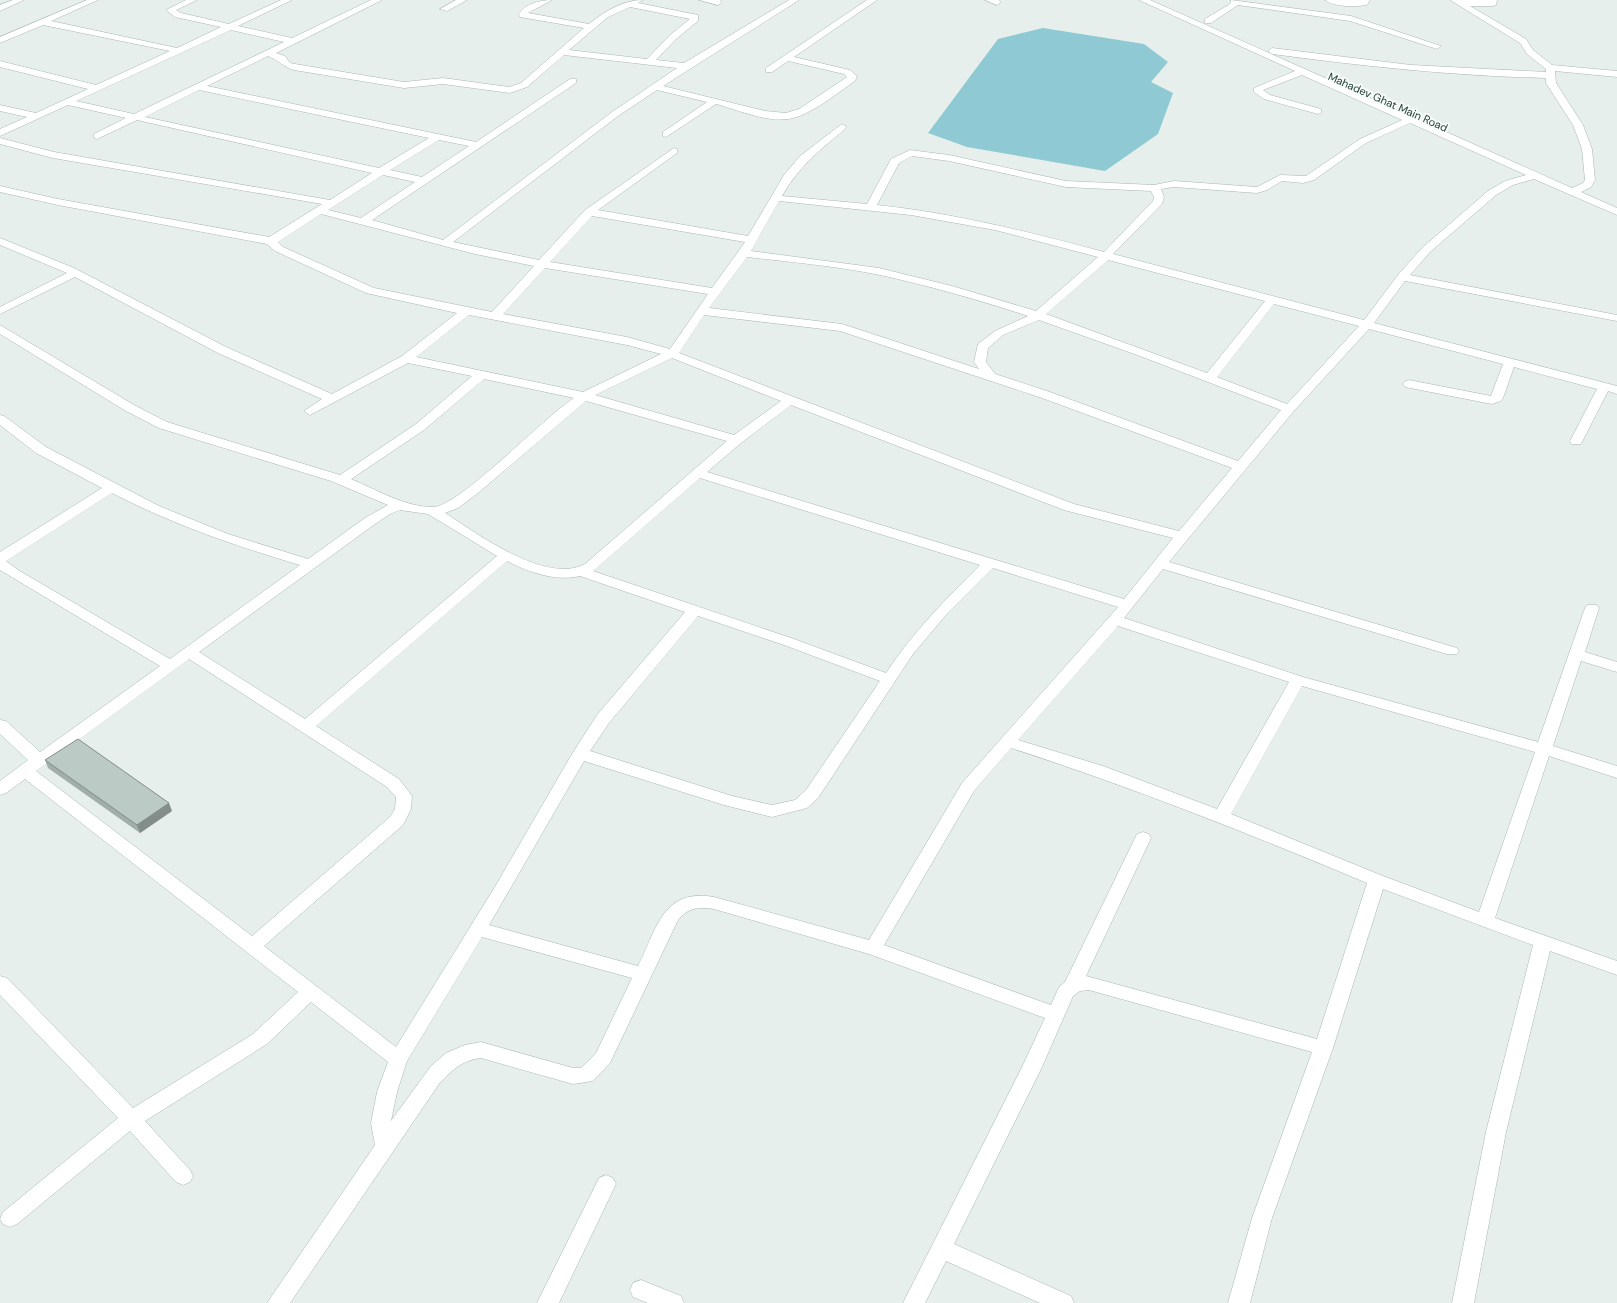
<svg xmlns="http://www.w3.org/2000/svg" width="1617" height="1303" font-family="'DM Sans',sans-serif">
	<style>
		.water { fill: #8ec9d4 }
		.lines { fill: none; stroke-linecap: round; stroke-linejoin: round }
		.minor-casing { stroke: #a8b8b2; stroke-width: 1 }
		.minor { fill: #fff; fill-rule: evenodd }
		.wall { fill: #a1aea9 }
		.shaded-wall { fill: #838d89 }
		.building { fill: #bbcac4; stroke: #838d89 }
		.labels { text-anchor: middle; stroke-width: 4; stroke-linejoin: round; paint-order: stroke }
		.far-street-label { font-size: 11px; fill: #24423a; stroke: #f7fbf9 }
	</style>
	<rect width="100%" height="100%" fill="#e6efeb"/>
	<path class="water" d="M1043 28 1144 44 1168 62 1151 82 1173 93 1158 134 1105 171 967 147 928 133 998 39Z"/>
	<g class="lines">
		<g class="minor-casing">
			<path id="minor" d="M13 0H24L0 11V5Z
				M87 0H98L51 21 177 48 221 27 175 17 166 10 186 0H197L176 10 181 13 229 24 281 0H292L238 26 292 38 371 0H382L276 53 285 56 290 63 295 64 404 82 443 78 509 87 521 83 584 28 520 17 519 15C523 4 541 0 552 0L528 13 589 24C605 11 623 0 643 0L638 3 698 15V21L676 39 656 60 684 63 789 0H799L663 86 765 111 786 113 799 109 847 77 844 74 788 61 772 72H766V68L867 0H877L794 57 850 70 857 76 855 81C837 93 810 116 788 119 765 122 738 110 716 104L666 137 663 136V132L707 102 657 90 618 116 453 242 539 260 585 210 674 148 677 149V153L598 210 748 236 784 175 800 156 842 124 847 127 845 129C820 150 799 166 782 196L867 204 891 159 910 150 949 155 1066 181 1154 185 1174 181 1257 187 1280 175 1306 176 1360 139 1402 120 1302 75 1263 90 1270 95 1321 109V113L1318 114 1264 99 1254 92V88L1295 71 1139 0H1150L1572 188 1583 183 1585 180 1582 149 1573 125 1546 83V78C1454 76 1363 66 1272 54L1268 51 1272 48 1411 65 1546 72V69L1527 54 1520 43 1450 0H1497L1496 5 1493 6H1470L1526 39 1533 50 1552 65 1617 71V77L1555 71 1556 83 1583 125 1592 149 1595 180 1591 187 1581 192 1617 208V215L1534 179 1513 185 1496 195 1430 252 1410 275 1617 315V321L1405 281 1374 323 1617 386V394L1608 391 1581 444H1571L1570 441 1597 389 1514 367 1503 398 1501 401 1492 404 1405 387 1403 384 1405 381 1409 380 1491 396 1503 364 1369 329 1293 412 1169 562 1457 648 1459 651 1457 654H1447L1163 569 1124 618 1303 677 1538 742 1585 608 1587 605H1597L1599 608 1585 652 1617 662V672L1581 661 1553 746 1617 766V778L1549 756 1495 918 1617 961V975L1550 951 1506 1132 1474 1303H1452L1486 1132 1533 945 1383 889 1333 1048 1272 1218 1250 1303H1228L1252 1218 1312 1052 1089 990 1080 991 1073 996 1042 1067 954 1244 1071 1296 1074 1303H1040L946 1261 925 1303H903L1022 1067 1045 1018 869 954 714 909C698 907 689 907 678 920L610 1063 593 1081 573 1084 481 1058C462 1060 452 1070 439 1084L290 1303H267L375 1145 371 1123 377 1092 388 1062 311 1002 267 1044 145 1121 190 1170 193 1176 190 1182 183 1185 176 1182 130 1131 17 1224 10 1227 3 1224 0 1219 3 1212 118 1118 0 995V976L7 978 133 1108 253 1034 298 992 25 779 6 793 0 795V781L28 760 0 734V720L6 721 40 752 160 666 0 570V552L102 488 36 453 0 425V415L4 416 46 447 159 506 228 534 308 559 365 518 388 505 331 481 159 428 126 411 0 334V325L134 405 167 422 340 475 416 424 472 376 408 363 310 415 304 411 322 399 218 353 75 277 0 314V307L67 273 0 245V238L74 268 226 347 332 394 402 356 457 313 366 293 275 251 267 244 58 205 0 192V186L58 199 269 237 322 204 53 158 0 144V138L54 152 330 200 372 173 137 120 97 139 94 138V134L126 118 68 105 0 136V129L27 117 0 111V105L36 113 88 89 0 67V61L96 85 170 51 43 25 0 43V37ZM630 7 690 19 670 35 647 59 569 50 608 17ZM231 30 284 42 134 114 76 101ZM564 55 677 68 612 112 443 240 372 220 576 83V79H570L476 142 207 86 268 56C279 60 283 67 294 70L404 88 443 84 510 93 527 87ZM199 90 429 138 379 168 145 117ZM1410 123 1526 175 1505 181 1488 191 1422 248 1398 275 1364 320 1113 254 1162 204 1164 197 1161 189 1174 187 1257 193 1267 190 1282 181 1303 183 1314 180 1366 143ZM439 140 469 146 422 177 390 170ZM912 156 949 161 1066 187 1151 191 1154 197 1153 201 1104 252C1029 232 954 213 877 205L899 163ZM383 175 415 182 361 218 328 210ZM779 201 911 215 995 230 1098 257 1036 311 952 286 879 268 751 251ZM321 214 475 254 534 266 492 312 374 288 283 247 278 242ZM592 216 745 242 712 288 550 262ZM747 257C791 262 836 266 880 275 930 286 979 300 1028 316L995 331 978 344 974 362 979 369 842 324 709 308ZM1108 260 1265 301 1207 373 1046 314ZM545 268 708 294 670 349 627 337 503 314ZM1274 304 1359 326 1287 404 1217 377ZM469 315 627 345 661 354 583 392 416 357ZM704 315 840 331 1042 398 1232 468 1179 531 1074 504 679 353ZM1039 320 1140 356 1281 410 1238 461 1050 392 995 374 986 362 988 348 1003 335ZM672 358 781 401 734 435 595 395ZM484 379 574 398C545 416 459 507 433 507 405 507 377 490 351 479L424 430ZM586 401 727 441 585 564C546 585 478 534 445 513L458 508 478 493ZM791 405 1064 510 1173 538 1124 599 707 472 741 443ZM700 478 980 565C946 599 913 632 886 673L794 639 593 571ZM112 493C174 525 233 545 300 565L170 659 18 570 6 561ZM400 510 428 514 497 556 305 719 199 652 375 524 390 514ZM507 561C528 572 556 582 580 576L685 612 597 715 572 754 496 885 396 1047 264 946 403 825 411 809 412 796 399 779 316 726ZM993 568 1118 607 962 783 869 940 714 897C663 888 657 928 638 966L489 925 584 761 724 805 772 817 807 808 818 798 913 654 945 616ZM698 616 784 645 880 681 806 790 795 800 772 805 732 796 590 751 609 723ZM1118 626 1289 682 1217 809 1103 766 1018 740ZM189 659 387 787 396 797 395 809 390 817 252 936 36 771ZM1302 686 1535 752 1479 912 1383 876 1231 814ZM1011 748C1132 787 1250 834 1367 883L1317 1039 1086 976 1151 838 1149 834 1143 832 1137 834 1135 838 1065 982 1059 987 1051 1005 884 945 974 791ZM482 937 632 978 596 1053 581 1068H573L481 1042 465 1045 446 1053 431 1066 391 1121 397 1092 407 1061Z
				M456 0H467L447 11 440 9Z
				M699 0H720L722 2 718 5Z
				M985 0H999L1001 2 997 5Z
				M1231 0 1351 16 1441 46 1437 49 1434 48 1350 21 1238 5 1211 23H1205V19L1230 4Z
				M1325 0H1370L1367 5C1355 7 1334 7 1325 0Z
				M606 1175 613 1178 616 1184 559 1303H537L599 1178Z
				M641 1280 681 1296 684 1303H648L633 1297 630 1290 633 1283Z"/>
		</g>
		<use href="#minor" class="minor"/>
	</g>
	<path class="wall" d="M45 760 172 811 140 833 48 768Z"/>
	<path class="shaded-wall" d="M169 803 172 811 140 833 137 825Z"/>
	<path class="building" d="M78 739 169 803 137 825 45 760Z"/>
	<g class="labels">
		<g class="far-street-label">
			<text transform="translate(1388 102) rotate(24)" y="4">Mahadev Ghat Main Road</text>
		</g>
	</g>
</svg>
